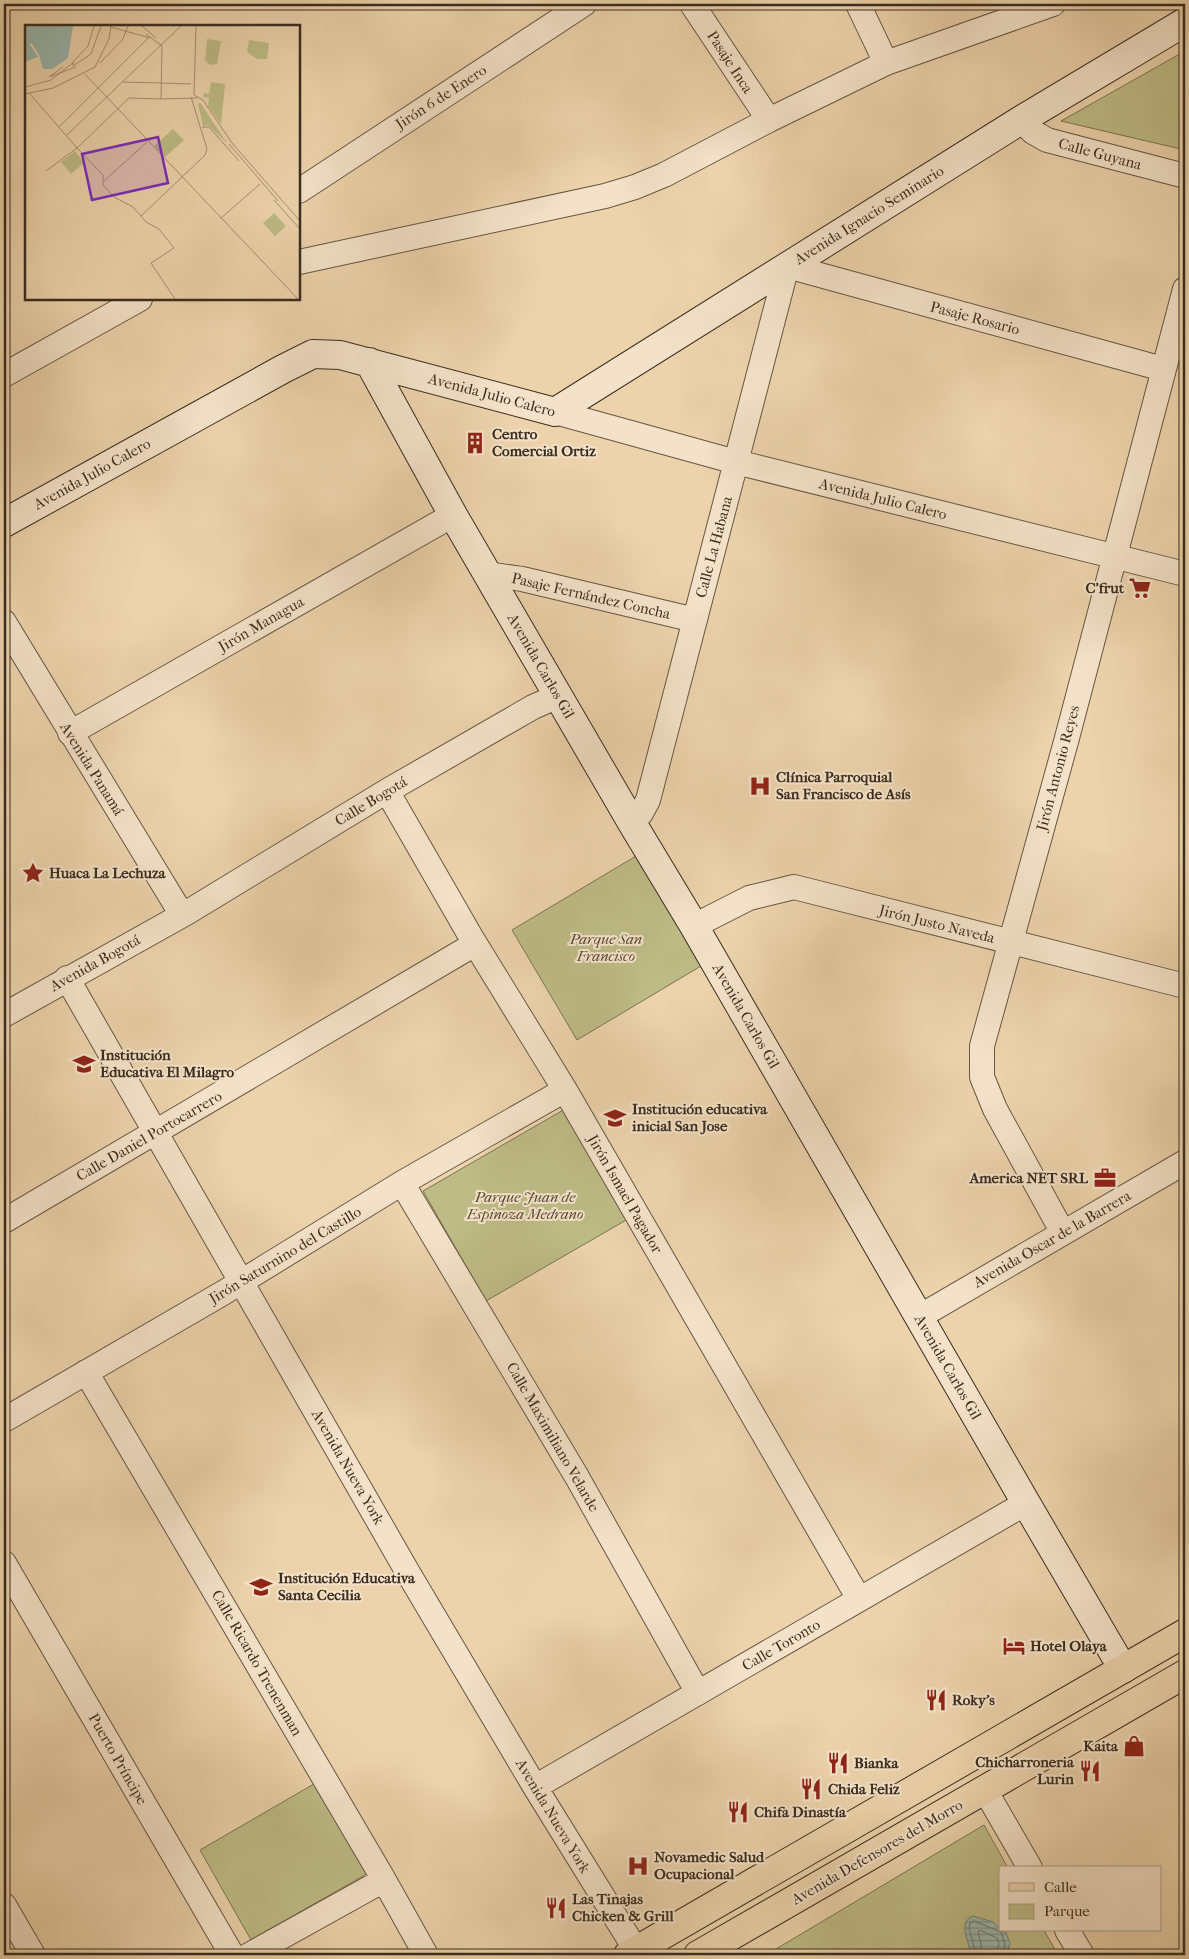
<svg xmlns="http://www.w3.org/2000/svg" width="1189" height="1959" font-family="'IM FELL French Canon',serif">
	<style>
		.green { fill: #bdbb86; stroke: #7c7452 }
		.water { fill: url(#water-rules); stroke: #738075 }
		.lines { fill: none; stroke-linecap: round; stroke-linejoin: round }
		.shore { stroke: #6a7266; stroke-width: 1 }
		.street-casing { stroke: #665642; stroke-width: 26 }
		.secondary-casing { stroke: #3a2d1e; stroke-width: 30 }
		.primary-casing { stroke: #3a2d1e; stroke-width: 30 }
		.street { stroke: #f3e2c9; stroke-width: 24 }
		.secondary { stroke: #f3e2c9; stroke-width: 28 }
		.primary { stroke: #ecd3ac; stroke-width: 28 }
		.labels { text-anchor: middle; stroke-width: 4; stroke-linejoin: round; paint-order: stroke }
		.street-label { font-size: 15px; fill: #3a2d1e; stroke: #f3e2c9 }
		.poi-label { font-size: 15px; font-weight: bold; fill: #3a2d1e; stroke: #f3e2c9; text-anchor: start }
		.park-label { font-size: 15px; font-style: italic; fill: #544933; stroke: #f3e2c9 }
		.inset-road { fill: none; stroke: #a59173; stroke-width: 1 }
		.view { fill: #7b2cbf; fill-opacity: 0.15; stroke: #7b2cbf; stroke-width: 2.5 }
		.inset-edge { fill: none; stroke: #3a2d1e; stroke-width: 2.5 }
	</style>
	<defs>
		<pattern id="water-rules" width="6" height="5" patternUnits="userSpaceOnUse" patternTransform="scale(1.25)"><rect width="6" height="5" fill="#99b7af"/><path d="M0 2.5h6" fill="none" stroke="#7e958e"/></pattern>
	</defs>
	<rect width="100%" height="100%" fill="#ecd3ac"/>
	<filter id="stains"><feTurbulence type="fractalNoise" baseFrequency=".004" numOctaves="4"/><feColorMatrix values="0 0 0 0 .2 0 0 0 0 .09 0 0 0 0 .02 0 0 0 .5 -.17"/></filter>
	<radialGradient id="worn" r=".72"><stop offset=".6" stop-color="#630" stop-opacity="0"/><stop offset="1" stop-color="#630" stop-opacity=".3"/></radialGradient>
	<path class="green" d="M1185 51V150L1061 121Z
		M636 856 701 966 577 1040 512 930Z
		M565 1109 628 1219 486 1301 423 1191Z
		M319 1781 370 1872 251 1940 200 1850Z
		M984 1825 1008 1868H1000V1930H1044L1058 1955H766Z"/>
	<path class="water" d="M973 1916 993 1922 1000 1928V1930L1006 1933 1010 1943 1007 1955H970C971 1942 956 1923 973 1916Z"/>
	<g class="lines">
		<path class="shore" d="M975 1955C976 1945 967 1932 970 1923L974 1921 1001 1932 1005 1944 1003 1955
			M981 1955V1943L978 1932 980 1930 997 1938 999 1944 996 1955"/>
		<g class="street-casing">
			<path id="street" d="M692 4 769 120
				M858 4 886 63
				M1021 120 1033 132 1047 140 1185 176
				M299 191 584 4
				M299 262 605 196 635 187 664 175 769 120 886 63 1053 4
				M4 375 140 299
				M555 412 736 462 1185 574
				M487 574 522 579 695 620
				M4 622 182 915
				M70 733 453 515
				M387 791 471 937 565 1090 859 1599
				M632 823 641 813 648 800 787 266 1163 369
				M694 926 749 898 794 887 1185 986
				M67 978 407 1571 535 1787 639 1955
				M4 1015 188 912 387 791 533 707 558 696
				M402 1183 577 1477 698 1693
				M4 1221 475 944
				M1063 1233 995 1109 982 1077V1046L1067 738 1185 289
				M919 1317 1185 1162
				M86 1372 384 1880 426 1955
				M4 1420 223 1293 402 1183 565 1090
				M4 1563 232 1955
				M535 1787 1026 1503
				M985 1790 1030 1868
				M4 1905 33 1955
				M1067 1930 1082 1955
				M249 1955 384 1880"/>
		</g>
		<g class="secondary-casing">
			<path id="secondary" d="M369 362 453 515 632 823 694 926 1026 1503 1123 1669
				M4 523 283 369 313 354 340 355 555 412 1021 120 1185 22"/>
		</g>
		<g class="primary-casing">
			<path id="primary" d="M628 1955 1185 1633
				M698 1955 1185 1674"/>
		</g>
		<use href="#street" class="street"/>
		<use href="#secondary" class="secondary"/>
		<use href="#primary" class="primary"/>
	</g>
	<defs>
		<g id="building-bare" transform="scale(1.725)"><path d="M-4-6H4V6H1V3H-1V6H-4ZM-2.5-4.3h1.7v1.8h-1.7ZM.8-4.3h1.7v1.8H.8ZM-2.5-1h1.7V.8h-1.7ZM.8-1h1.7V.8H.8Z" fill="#8f2418" stroke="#f3e2c9" stroke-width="2.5" paint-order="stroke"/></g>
		<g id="supermarket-bare" transform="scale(1.725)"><path d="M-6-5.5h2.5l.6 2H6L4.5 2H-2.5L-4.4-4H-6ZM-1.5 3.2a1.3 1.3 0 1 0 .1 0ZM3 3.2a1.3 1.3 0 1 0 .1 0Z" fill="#8f2418" stroke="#f3e2c9" stroke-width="2.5" paint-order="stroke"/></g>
		<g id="hospital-bare" transform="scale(1.725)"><path d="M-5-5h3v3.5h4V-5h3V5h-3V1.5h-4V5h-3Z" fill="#8f2418" stroke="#f3e2c9" stroke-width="2.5" paint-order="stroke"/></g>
		<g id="sight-bare" transform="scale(1.725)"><path d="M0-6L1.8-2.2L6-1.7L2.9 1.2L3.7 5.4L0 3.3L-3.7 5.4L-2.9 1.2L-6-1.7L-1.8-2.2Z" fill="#8f2418" stroke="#f3e2c9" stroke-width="2.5" paint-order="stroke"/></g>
		<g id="school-bare" transform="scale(1.725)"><path d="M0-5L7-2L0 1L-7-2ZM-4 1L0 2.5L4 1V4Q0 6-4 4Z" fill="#8f2418" stroke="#f3e2c9" stroke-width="2.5" paint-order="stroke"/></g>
		<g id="office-bare" transform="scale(1.725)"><path d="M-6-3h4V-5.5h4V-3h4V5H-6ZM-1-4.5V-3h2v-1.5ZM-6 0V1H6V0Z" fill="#8f2418" stroke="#f3e2c9" stroke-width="2.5" paint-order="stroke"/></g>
		<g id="hotel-bare" transform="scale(1.725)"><path d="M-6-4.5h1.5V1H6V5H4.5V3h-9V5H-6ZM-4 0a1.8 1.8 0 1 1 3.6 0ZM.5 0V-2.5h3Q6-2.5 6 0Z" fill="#8f2418" stroke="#f3e2c9" stroke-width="2.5" paint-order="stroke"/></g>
		<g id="restaurant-bare" transform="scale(1.725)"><path d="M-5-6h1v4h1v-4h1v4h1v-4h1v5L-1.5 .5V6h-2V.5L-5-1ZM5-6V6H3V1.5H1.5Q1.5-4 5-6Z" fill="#8f2418" stroke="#f3e2c9" stroke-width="2.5" paint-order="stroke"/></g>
		<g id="shop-bare" transform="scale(1.725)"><path d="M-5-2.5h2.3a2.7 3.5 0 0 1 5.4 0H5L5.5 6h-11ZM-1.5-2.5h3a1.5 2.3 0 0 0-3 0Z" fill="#8f2418" stroke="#f3e2c9" stroke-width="2.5" paint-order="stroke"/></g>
	</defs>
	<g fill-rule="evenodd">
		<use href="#building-bare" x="475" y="443"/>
		<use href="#supermarket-bare" x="1140" y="588"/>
		<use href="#hospital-bare" x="760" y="786"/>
		<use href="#sight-bare" x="33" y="873"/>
		<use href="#school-bare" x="84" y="1064"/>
		<use href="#school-bare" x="615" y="1118"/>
		<use href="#office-bare" x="1105" y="1178"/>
		<use href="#school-bare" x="261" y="1587"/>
		<use href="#hotel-bare" x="1014" y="1646"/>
		<use href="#restaurant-bare" x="936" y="1700"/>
		<use href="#shop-bare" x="1134" y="1746"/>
		<use href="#restaurant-bare" x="838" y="1763"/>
		<use href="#restaurant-bare" x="1090" y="1771"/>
		<use href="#restaurant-bare" x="811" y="1789"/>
		<use href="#restaurant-bare" x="738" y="1812"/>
		<use href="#hospital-bare" x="638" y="1866"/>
		<use href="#restaurant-bare" x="556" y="1908"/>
	</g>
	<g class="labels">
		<g class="street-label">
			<text transform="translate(730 62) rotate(57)" y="5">Pasaje Inca</text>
			<text transform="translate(441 97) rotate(-33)" y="5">Jirón 6 de Enero</text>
			<text transform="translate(1100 154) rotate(15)" y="5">Calle Guyana</text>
			<text transform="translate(869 215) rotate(-32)" y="5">Avenida Ignacio Seminario</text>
			<text transform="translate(975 318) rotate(15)" y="5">Pasaje Rosario</text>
			<text transform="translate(492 395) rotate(15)" y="5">Avenida Julio Calero</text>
			<text transform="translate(92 474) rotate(-29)" y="5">Avenida Julio Calero</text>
			<text transform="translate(883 499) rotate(14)" y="5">Avenida Julio Calero</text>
			<text transform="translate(714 547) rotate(-75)" y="5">Calle La Habana</text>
			<text transform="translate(591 596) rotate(13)" y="5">Pasaje Fernández Concha</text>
			<text transform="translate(261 624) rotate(-30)" y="5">Jirón Managua</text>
			<text transform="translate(541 666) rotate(60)" y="5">Avenida Carlos Gil</text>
			<text transform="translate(1058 768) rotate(-75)" y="5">Jirón Antonio Reyes</text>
			<text transform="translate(92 769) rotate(58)" y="5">Avenida Panamá</text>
			<text transform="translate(371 801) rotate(-31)" y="5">Calle Bogotá</text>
			<text transform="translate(937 924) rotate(14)" y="5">Jirón Justo Naveda</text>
			<text transform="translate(95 963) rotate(-29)" y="5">Avenida Bogotá</text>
			<text transform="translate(746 1016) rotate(60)" y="5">Avenida Carlos Gil</text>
			<text transform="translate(149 1136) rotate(-30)" y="5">Calle Daniel Portocarrero</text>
			<text transform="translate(625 1194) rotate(60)" y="5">Jirón Ismael Pagador</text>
			<text transform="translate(1052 1239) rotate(-30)" y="5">Avenida Oscar de la Barrera</text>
			<text transform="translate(285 1255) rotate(-31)" y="5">Jirón Saturnino del Castillo</text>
			<text transform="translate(948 1367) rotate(60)" y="5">Avenida Carlos Gil</text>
			<text transform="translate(553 1437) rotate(60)" y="5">Calle Maximiliano Velarde</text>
			<text transform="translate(348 1467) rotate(60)" y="5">Avenida Nueva York</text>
			<text transform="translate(781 1645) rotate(-30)" y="5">Calle Toronto</text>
			<text transform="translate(257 1663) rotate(60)" y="5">Calle Ricardo Trenenman</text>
			<text transform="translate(118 1759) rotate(60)" y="5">Puerto Príncipe</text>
			<text transform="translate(553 1816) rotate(59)" y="5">Avenida Nueva York</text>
			<text transform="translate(877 1852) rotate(-30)" y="5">Avenida Defensores del Morro</text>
		</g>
		<g class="poi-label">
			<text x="492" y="439">Centro<tspan x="492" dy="17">Comercial Ortiz</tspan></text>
			<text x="1124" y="593" text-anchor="end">C'frut</text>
			<text x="776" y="782">Clínica Parroquial<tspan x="776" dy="17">San Francisco de Asís</tspan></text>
			<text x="49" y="878">Huaca La Lechuza</text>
			<text x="100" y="1060">Institución<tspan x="100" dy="17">Educativa El Milagro</tspan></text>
			<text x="632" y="1114">Institución educativa<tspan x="632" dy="17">inicial San Jose</tspan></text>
			<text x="1088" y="1183" text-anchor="end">America NET SRL</text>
			<text x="278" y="1583">Institución Educativa<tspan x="278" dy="17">Santa Cecilia</tspan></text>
			<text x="1030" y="1651">Hotel Olaya</text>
			<text x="952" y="1705">Roky's</text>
			<text x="1118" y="1751" text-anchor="end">Kaita</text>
			<text x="1074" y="1767" text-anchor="end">Chicharroneria<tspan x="1074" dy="17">Lurin</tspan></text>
			<text x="854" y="1768">Bianka</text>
			<text x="828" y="1794">Chida Feliz</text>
			<text x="754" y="1817">Chifa Dinastía</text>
			<text x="654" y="1862">Novamedic Salud<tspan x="654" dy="17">Ocupacional</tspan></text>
			<text x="572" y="1904">Las Tinajas<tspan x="572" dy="17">Chicken &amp; Grill</tspan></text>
		</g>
		<g class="park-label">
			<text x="606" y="944">Parque San<tspan x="606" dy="17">Francisco</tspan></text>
			<text x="525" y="1202">Parque Juan de<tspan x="525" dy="17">Espinoza Medrano</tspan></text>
		</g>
	</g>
	<g transform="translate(25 25)">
		<rect width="275" height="275" fill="#ecd3ac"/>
		<path d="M182 14 196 16 192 39 185 40 180 36ZM224 15 244 18 242 34H232L222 27ZM186 57 200 59 196 99 183 81 184 73 178 72 179 68 184 69ZM173 78 176 79 202 118 183 100 178 101ZM148 104 159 115 140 132 129 121ZM50 126 59 138 46 149 36 137ZM249 188 261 201 250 211 238 198Z" fill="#bdbb86"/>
		<path d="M0 1H48L43 33 27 44H18L14 30 7 19 4 18 13 32 0 37Z" fill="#99b7af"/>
		<path class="inset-road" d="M69 1 63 21 48 37V41L66 29 76 1M117 1 131 13M171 1 169 70 178 75 207 118 275 196M86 2 125 13M121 9 137 21 136 74 172 73M137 19 156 1M75 38 98 14 103 1M38 42 24 52 51 42M60 49 273 274M98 57 136 58M136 58 166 59M0 62 26 55 49 37M4 68 52 123 21 146M0 69 28 63 70 42 84 14 86 1M136 74 104 73 52 123 78 150V160L89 172 108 182 121 197 134 204 149 223 126 238 150 274M34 102 123 13M177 102H184L214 136M42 110 137 19M204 119 253 176M156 153 180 130 182 124 166 72M78 157 122 117M249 175 275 204M116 191 156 153M196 193 235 159"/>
		<path class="view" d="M133 112 143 158 67 175 57 129Z"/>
		<rect width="275" height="275" class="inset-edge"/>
	</g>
	<rect width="1189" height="1959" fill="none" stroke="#ecd3ac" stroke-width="20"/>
	<rect x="5" y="5" width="1179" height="1949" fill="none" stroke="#3a2d1e" stroke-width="2.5"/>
	<rect x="10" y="10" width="1169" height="1939" fill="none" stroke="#3a2d1e"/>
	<rect x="999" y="1866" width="162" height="65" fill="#f3e2c9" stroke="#a99a85"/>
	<rect x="1009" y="1883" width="25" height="8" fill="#ecd3ac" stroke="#a99a85"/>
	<text x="1044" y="1892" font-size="15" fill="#3a2d1e">Calle</text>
	<rect x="1009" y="1904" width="25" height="15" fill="#bdbb86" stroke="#a99a85"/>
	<text x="1044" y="1916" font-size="15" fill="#3a2d1e">Parque</text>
	<rect width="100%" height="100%" filter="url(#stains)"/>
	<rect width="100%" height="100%" fill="url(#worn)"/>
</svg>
